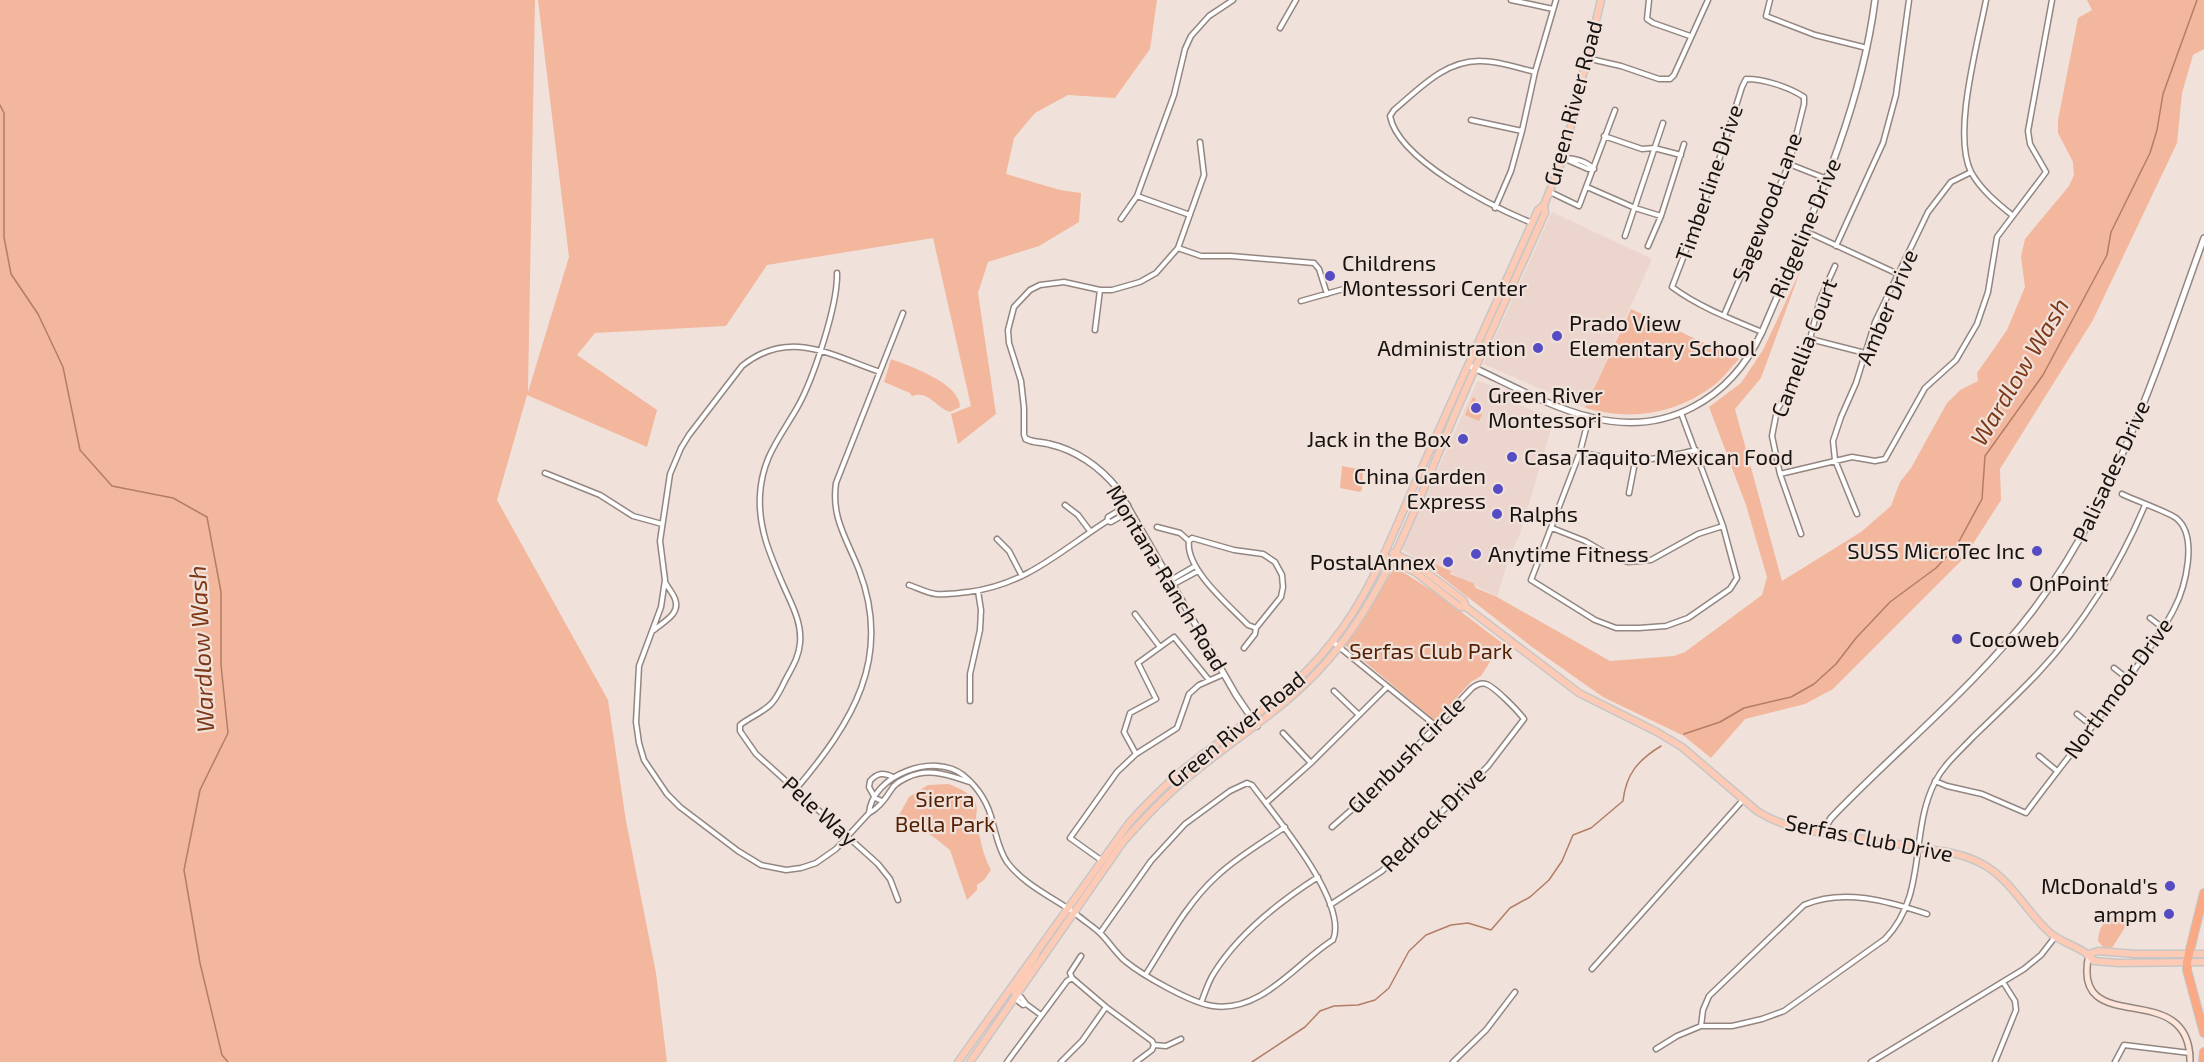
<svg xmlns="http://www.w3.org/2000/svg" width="2204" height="1062" font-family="'Exo 2',sans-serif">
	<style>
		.built { fill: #ecd5cc }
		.green { fill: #f2b79d }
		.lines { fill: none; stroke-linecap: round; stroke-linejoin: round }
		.stream { stroke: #b47d65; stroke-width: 1.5 }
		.minor-casing { stroke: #938680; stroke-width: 7 }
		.tertiary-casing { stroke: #938680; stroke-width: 8 }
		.secondary-casing { stroke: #938680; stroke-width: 8 }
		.primary-casing { stroke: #c7c6c6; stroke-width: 9 }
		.motorway-casing { stroke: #c7c6c6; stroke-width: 10 }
		.minor { stroke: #fff; stroke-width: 4 }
		.tertiary { stroke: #fff; stroke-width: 5 }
		.secondary { stroke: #fee5da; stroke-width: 5 }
		.primary { stroke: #fdcbb5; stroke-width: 6 }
		.motorway { stroke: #fba884; stroke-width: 8 }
		.poi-dot { fill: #554cc4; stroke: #f0e2db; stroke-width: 2 }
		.labels { text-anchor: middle; stroke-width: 4.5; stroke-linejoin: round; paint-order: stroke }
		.street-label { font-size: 22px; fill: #171210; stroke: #f0e2db }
		.poi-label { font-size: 22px; fill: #171210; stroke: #f0e2db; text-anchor: start }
		.park-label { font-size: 22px; fill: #531f03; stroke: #f0e2db }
		.water-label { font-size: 24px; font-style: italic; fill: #7e3815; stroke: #f0e2db }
	</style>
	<rect width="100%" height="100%" fill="#f0e2db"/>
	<path class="built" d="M1552 212 1652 259 1585 408 1483 364Z
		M1480 381 1522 400 1520 405 1554 419 1520 534 1509 557 1497 597 1430 562 1415 558 1402 549 1477 382Z"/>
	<path class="green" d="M0 0H535L528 392 569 257 538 0H1157L1150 49 1115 98 1068 95 1035 113 1014 138 1006 174 1060 190 1081 193 1079 222 1039 246 988 262 978 293 996 414 958 444 951 414 971 406 933 238 767 265 726 326 595 333 577 355 657 410 647 447 527 395 497 500 608 700 626 821 656 973 667 1062H0Z
		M2087 0H2204V49L2193 55 2182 93 2177 143 2093 320 2000 469 2001 500 1964 558 1833 689 1805 704 1745 719 1711 758 1684 736 1603 697 1532 647 1425 564 1427 561 1451 571 1450 574 1473 583 1476 588 1497 597 1610 661 1674 656 1685 652 1762 595 1767 577 1746 505 1709 407 1741 383 1763 350 1801 269 1761 378 1735 409 1782 581 1861 532 1891 506 1900 482 1911 468 1947 403 1960 390 1978 381 1977 373 2007 330 2025 287 2021 257 2025 239 2069 186 2074 175 2073 162 2058 133V120L2078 18 2092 10Z
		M1631 309 1739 359C1730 368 1723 379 1713 386 1674 415 1630 421 1585 408Z
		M891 359C910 366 960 383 960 407L950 412C935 407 929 390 912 396L910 393 884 382Z
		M1473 397 1476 399 1474 404 1481 407 1479 413 1482 414 1479 421 1465 415Z
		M1342 466 1363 470 1362 490 1360 492 1340 488Z
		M1395 567 1439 595 1502 643 1481 676 1471 682 1435 721 1345 645Z
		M948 784C963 789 981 798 976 816 980 837 981 851 991 870L984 880 977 885V890L967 900 950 850 935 838 899 815 909 797 928 785Z
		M2117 914 2127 916 2129 921 2112 948 2103 947 2098 941C2099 928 2104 918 2117 914Z"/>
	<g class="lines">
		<path class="stream" d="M0 105 4 113V237L11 274 38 314 63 367 80 450 112 486 173 498 207 517 221 592V665L228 733 200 790 184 870 200 963 222 1055 228 1062
			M1684 734 1720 722 1744 708 1791 697 1814 684 1836 664 1856 638 1890 602 1936 568 1956 547 1982 499 1985 456 2043 375 2107 255 2111 232 2150 153 2157 130 2163 94 2197 0
			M1252 1062 1305 1027 1320 1011 1334 1006 1358 1005 1375 1000 1389 988 1409 951 1426 935 1451 925 1468 923 1491 930 1510 908 1530 897 1549 880 1562 861 1573 835 1591 828 1623 801C1626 774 1638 760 1661 746"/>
		<g class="minor-casing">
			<path id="minor" d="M1511 0 1553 9
				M1649 0 1647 19 1653 23 1690 36
				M1770 0 1766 16 1815 35 1867 48
				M1986 0C1978 43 1952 133 1971 172 1981 190 1997 203 2012 215
				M1280 28 1296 0
				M1586 58 1621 66 1659 79H1670L1674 75 1708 0
				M1471 120 1522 131
				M1604 136 1642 149 1654 148 1681 155
				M1563 158C1574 158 1586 161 1594 169
				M1563 158 1588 169H1594
				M1789 164 1827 179
				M1587 187 1635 208 1661 216
				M1550 192 1579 206 1615 110
				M1137 196 1190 215
				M1495 208 1511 171 1522 131 1535 72 1556 0
				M1121 219 1137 196 1174 95 1185 49 1191 36 1209 16 1233 0
				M1532 223C1493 207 1398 160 1390 116L1394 110C1419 89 1445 60 1481 61 1499 61 1518 68 1535 72
				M1805 231 1898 274
				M1625 236 1663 123
				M1648 246 1661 216 1684 144
				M1836 246 1883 143 1896 95 1909 0
				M1178 248 1201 256H1231L1314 263 1319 269 1327 294
				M837 273C838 305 813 380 797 408 779 439 762 458 760 495 758 529 771 557 784 587 792 605 802 623 800 643 799 656 793 666 787 677 782 686 778 697 771 704 762 713 750 717 740 725V731L756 754 878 864 890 879 898 900
				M1301 301 1347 288
				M1724 315 1789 164 1804 104V97C1789 87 1764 79 1746 79L1742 87 1713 179 1672 287C1699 307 1731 319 1762 332
				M1095 330 1100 290
				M1810 339 1865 353
				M880 372C831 355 789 328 742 366L689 435 681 448 670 474 660 541 665 580 661 607 639 666 636 722 639 743 644 760 667 794 680 807 738 851 761 865 786 870 801 868 816 863 836 849 869 813C878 809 886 798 891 790 894 784 900 781 906 778 929 767 947 775 970 782
				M1589 417 1580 452 1531 580 1595 620 1616 628H1639L1666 626 1688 618 1730 589 1737 578 1723 526 1681 413
				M1026 439 1024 435V408L1021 381 1009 343 1008 330 1014 307 1030 290 1040 285 1064 282 1100 290H1112L1140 282 1156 273 1178 248 1204 175 1200 142
				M1580 452C1627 464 1649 462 1696 450
				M545 473 600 495 633 516 662 524
				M1780 474 1852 457 1875 461 1885 459 1925 388 1956 360 1977 324 1988 292 1997 237 2046 172 2030 144 2028 131 2052 0
				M1629 493 1635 462
				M1065 505 1078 515 1090 531
				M1857 514 1835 460 1833 441 1841 417 1856 383 1875 322 1928 212 1951 182 1971 172
				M1107 521 1111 522 1130 511
				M1157 527 1180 533 1189 541 1192 538 1234 550 1263 554 1275 562 1282 575 1283 587 1281 597 1256 628 1255 634 1244 648
				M1552 528 1585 541 1609 555 1628 562 1651 560 1698 534 1723 526
				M1801 534 1780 474 1772 436 1777 410 1797 376 1810 339 1820 299 1835 266
				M997 539 1009 551 1022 576
				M1189 541C1185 569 1230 606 1248 625L1256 628
				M1171 580 1195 566
				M1174 584 1198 571
				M909 585C918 588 927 593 936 594 946 595 958 593 968 592 1026 585 1060 551 1107 521L1108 517 1128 505
				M1135 614 1160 647
				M2150 618 2163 628
				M654 630C663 622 681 614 675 599 673 593 668 588 665 582
				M1333 642 1436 726
				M2114 668 2128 679
				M1334 691 1359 715
				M970 701V674L980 630 981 610 978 591
				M2077 714 2092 726
				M1283 733 1311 763
				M1136 754 1124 732 1130 713 1156 699 1138 663 1174 637 1209 680
				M2039 756 2057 771
				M1935 781 1947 786 1982 794 2026 813C2064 761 2106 712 2142 659 2153 643 2165 627 2174 609 2185 588 2199 536 2176 518 2168 512 2134 500 2122 494
				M796 789C852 723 893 658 859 570 847 539 831 518 836 483L903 313
				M882 801 875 798 869 787 870 781C877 773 883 772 893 777
				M1266 803 1311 763 1387 687
				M869 813C872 775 935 752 963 775 979 788 989 805 993 824 997 838 999 850 1007 862 1024 885 1054 898 1076 914 1084 921 1094 927 1101 934 1109 942 1116 953 1125 961 1142 975 1191 1003 1213 1006 1262 1013 1297 962 1333 940 1349 902 1274 815 1252 785L1247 783 1230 791 1185 824 1151 861 1100 933
				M1101 860 1070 838 1117 772 1136 754 1177 728 1189 694 1199 685 1224 674
				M1330 905 1382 871 1488 766 1524 719C1518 711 1495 687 1486 684 1481 682 1476 685 1472 688L1382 783 1332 827
				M1592 969 1743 800
				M1146 974C1167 941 1187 903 1217 876 1237 857 1262 843 1285 827
				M1072 978 1106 1007 1152 1041 1154 1045 1152 1050 1136 1062
				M1072 978 1070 973 1081 956
				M1017 997H1021L1026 1004 1041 1015
				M1017 997 1018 1001 1023 1005 1026 1004
				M1201 1003C1205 993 1208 982 1214 973 1239 933 1279 902 1318 877
				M1701 1026 1703 1010 1709 996 1804 905C1843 888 1888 901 1927 914
				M1154 1045 1166 1046 1181 1039
				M1656 1049 1677 1036 1701 1026H1732L1762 1019 1784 1011 1885 939C1928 895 1909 832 1935 782 1944 764 1960 751 1973 737 1995 716 2017 695 2038 673 2083 625 2120 565 2145 505
				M1007 1062 1067 981 1072 978
				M1061 1062 1082 1041 1106 1007
				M1453 1062 1486 1030 1515 992
				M1871 1062 2024 969 2041 955 2055 937
				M1995 1062 2016 1010 2015 1001 2003 982
				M2115 1062 2124 1045 2190 1053"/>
		</g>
		<g class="tertiary-casing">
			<path id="tertiary" d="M1472 367C1509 384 1552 408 1590 417 1665 437 1730 400 1762 332 1808 224 1860 117 1875 0
				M1026 439C1034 443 1042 442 1049 444 1076 450 1100 467 1117 488L1236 695 1257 726
				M1824 833 1826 826 1831 818C1897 749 1976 686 2034 609 2116 500 2158 365 2204 238"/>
		</g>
		<g class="secondary-casing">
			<path id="secondary" d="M2089 954C2069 1042 2191 974 2190 1062"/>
		</g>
		<g class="primary-casing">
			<path id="primary" d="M1393 553 1414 563 1463 600 1466 607
				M1383 556 1415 572 1460 607H1466L1579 693 1657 732 1682 747 1757 811C1785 829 1816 832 1849 837 1873 840 1897 844 1921 848 1944 851 1966 854 1986 866 2012 882 2027 912 2049 932 2062 944 2084 947 2094 961L2118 963 2204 962
				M2089 954 2098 951 2135 954H2204
				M1016 996 1014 990 1036 955
				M958 1062 1129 823C1146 804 1164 786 1184 769 1237 726 1289 698 1332 642 1370 595 1392 536 1416 481 1455 395 1493 309 1532 223L1538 210 1544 205 1563 158 1601 0
				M970 1062 1123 842C1144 818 1166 795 1191 775 1244 731 1295 703 1338 648 1388 585 1416 506 1447 433 1478 359 1512 287 1545 213L1544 205"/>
		</g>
		<g class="motorway-casing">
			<path id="motorway" d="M2204 893 2187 962V970L2204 1033
				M2203 1062 2204 1052"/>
		</g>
		<use href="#minor" class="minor"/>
		<use href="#tertiary" class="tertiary"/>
		<use href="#secondary" class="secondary"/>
		<use href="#primary" class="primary"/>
		<use href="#motorway" class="motorway"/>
	</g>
	<g class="poi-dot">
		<circle cx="1330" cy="276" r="6"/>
		<circle cx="1557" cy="336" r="6"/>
		<circle cx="1538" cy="348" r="6"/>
		<circle cx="1476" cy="408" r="6"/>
		<circle cx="1463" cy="439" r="6"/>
		<circle cx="1512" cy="457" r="6"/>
		<circle cx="1498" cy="489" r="6"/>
		<circle cx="1497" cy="514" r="6"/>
		<circle cx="2037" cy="551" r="6"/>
		<circle cx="1476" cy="554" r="6"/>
		<circle cx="1448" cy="562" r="6"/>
		<circle cx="2017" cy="583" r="6"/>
		<circle cx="1957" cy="639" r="6"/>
		<circle cx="2170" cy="886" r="6"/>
		<circle cx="2169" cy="914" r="6"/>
	</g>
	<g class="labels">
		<g class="street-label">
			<text transform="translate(1573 103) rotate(-75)" y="8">Green River Road</text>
			<text transform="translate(1709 183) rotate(-71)" y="8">Timberline Drive</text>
			<text transform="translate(1767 207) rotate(-69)" y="8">Sagewood Lane</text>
			<text transform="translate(1805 228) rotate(-67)" y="8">Ridgeline Drive</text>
			<text transform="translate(1887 307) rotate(-67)" y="8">Amber Drive</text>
			<text transform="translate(1804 348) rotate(-69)" y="8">Camellia Court</text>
			<text transform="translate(2111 471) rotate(-65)" y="8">Palisades Drive</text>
			<text transform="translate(1167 578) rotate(59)" y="8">Montana Ranch Road</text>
			<text transform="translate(2118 688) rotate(-54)" y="8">Northmoor Drive</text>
			<text transform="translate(1236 729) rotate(-39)" y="8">Green River Road</text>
			<text transform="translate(1406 755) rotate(-45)" y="8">Glenbush Circle</text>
			<text transform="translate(820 811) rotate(42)" y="8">Pele Way</text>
			<text transform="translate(1433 819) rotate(-45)" y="8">Redrock Drive</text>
			<text transform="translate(1869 838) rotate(11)" y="8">Serfas Club Drive</text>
		</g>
		<g class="poi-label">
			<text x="1342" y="271">Childrens<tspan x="1342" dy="25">Montessori Center</tspan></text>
			<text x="1569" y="331">Prado View<tspan x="1569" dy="25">Elementary School</tspan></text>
			<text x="1526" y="356" text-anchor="end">Administration</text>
			<text x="1488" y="403">Green River<tspan x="1488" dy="25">Montessori</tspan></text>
			<text x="1451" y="447" text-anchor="end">Jack in the Box</text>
			<text x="1524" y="465">Casa Taquito Mexican Food</text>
			<text x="1486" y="484" text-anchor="end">China Garden<tspan x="1486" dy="25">Express</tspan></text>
			<text x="1509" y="522">Ralphs</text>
			<text x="2025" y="559" text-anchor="end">SUSS MicroTec Inc</text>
			<text x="1488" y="562">Anytime Fitness</text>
			<text x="1436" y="570" text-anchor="end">PostalAnnex</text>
			<text x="2029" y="591">OnPoint</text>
			<text x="1969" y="647">Cocoweb</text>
			<text x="2158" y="894" text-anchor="end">McDonald's</text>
			<text x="2157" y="922" text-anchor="end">ampm</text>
		</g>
		<g class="park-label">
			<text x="1431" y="659">Serfas Club Park</text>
			<text x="945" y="807">Sierra<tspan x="945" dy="25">Bella Park</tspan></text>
		</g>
		<g class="water-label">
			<text transform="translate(2020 372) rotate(-59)" y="8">Wardlow Wash</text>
			<text transform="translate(202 649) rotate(-93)" y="8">Wardlow Wash</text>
		</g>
	</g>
</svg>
